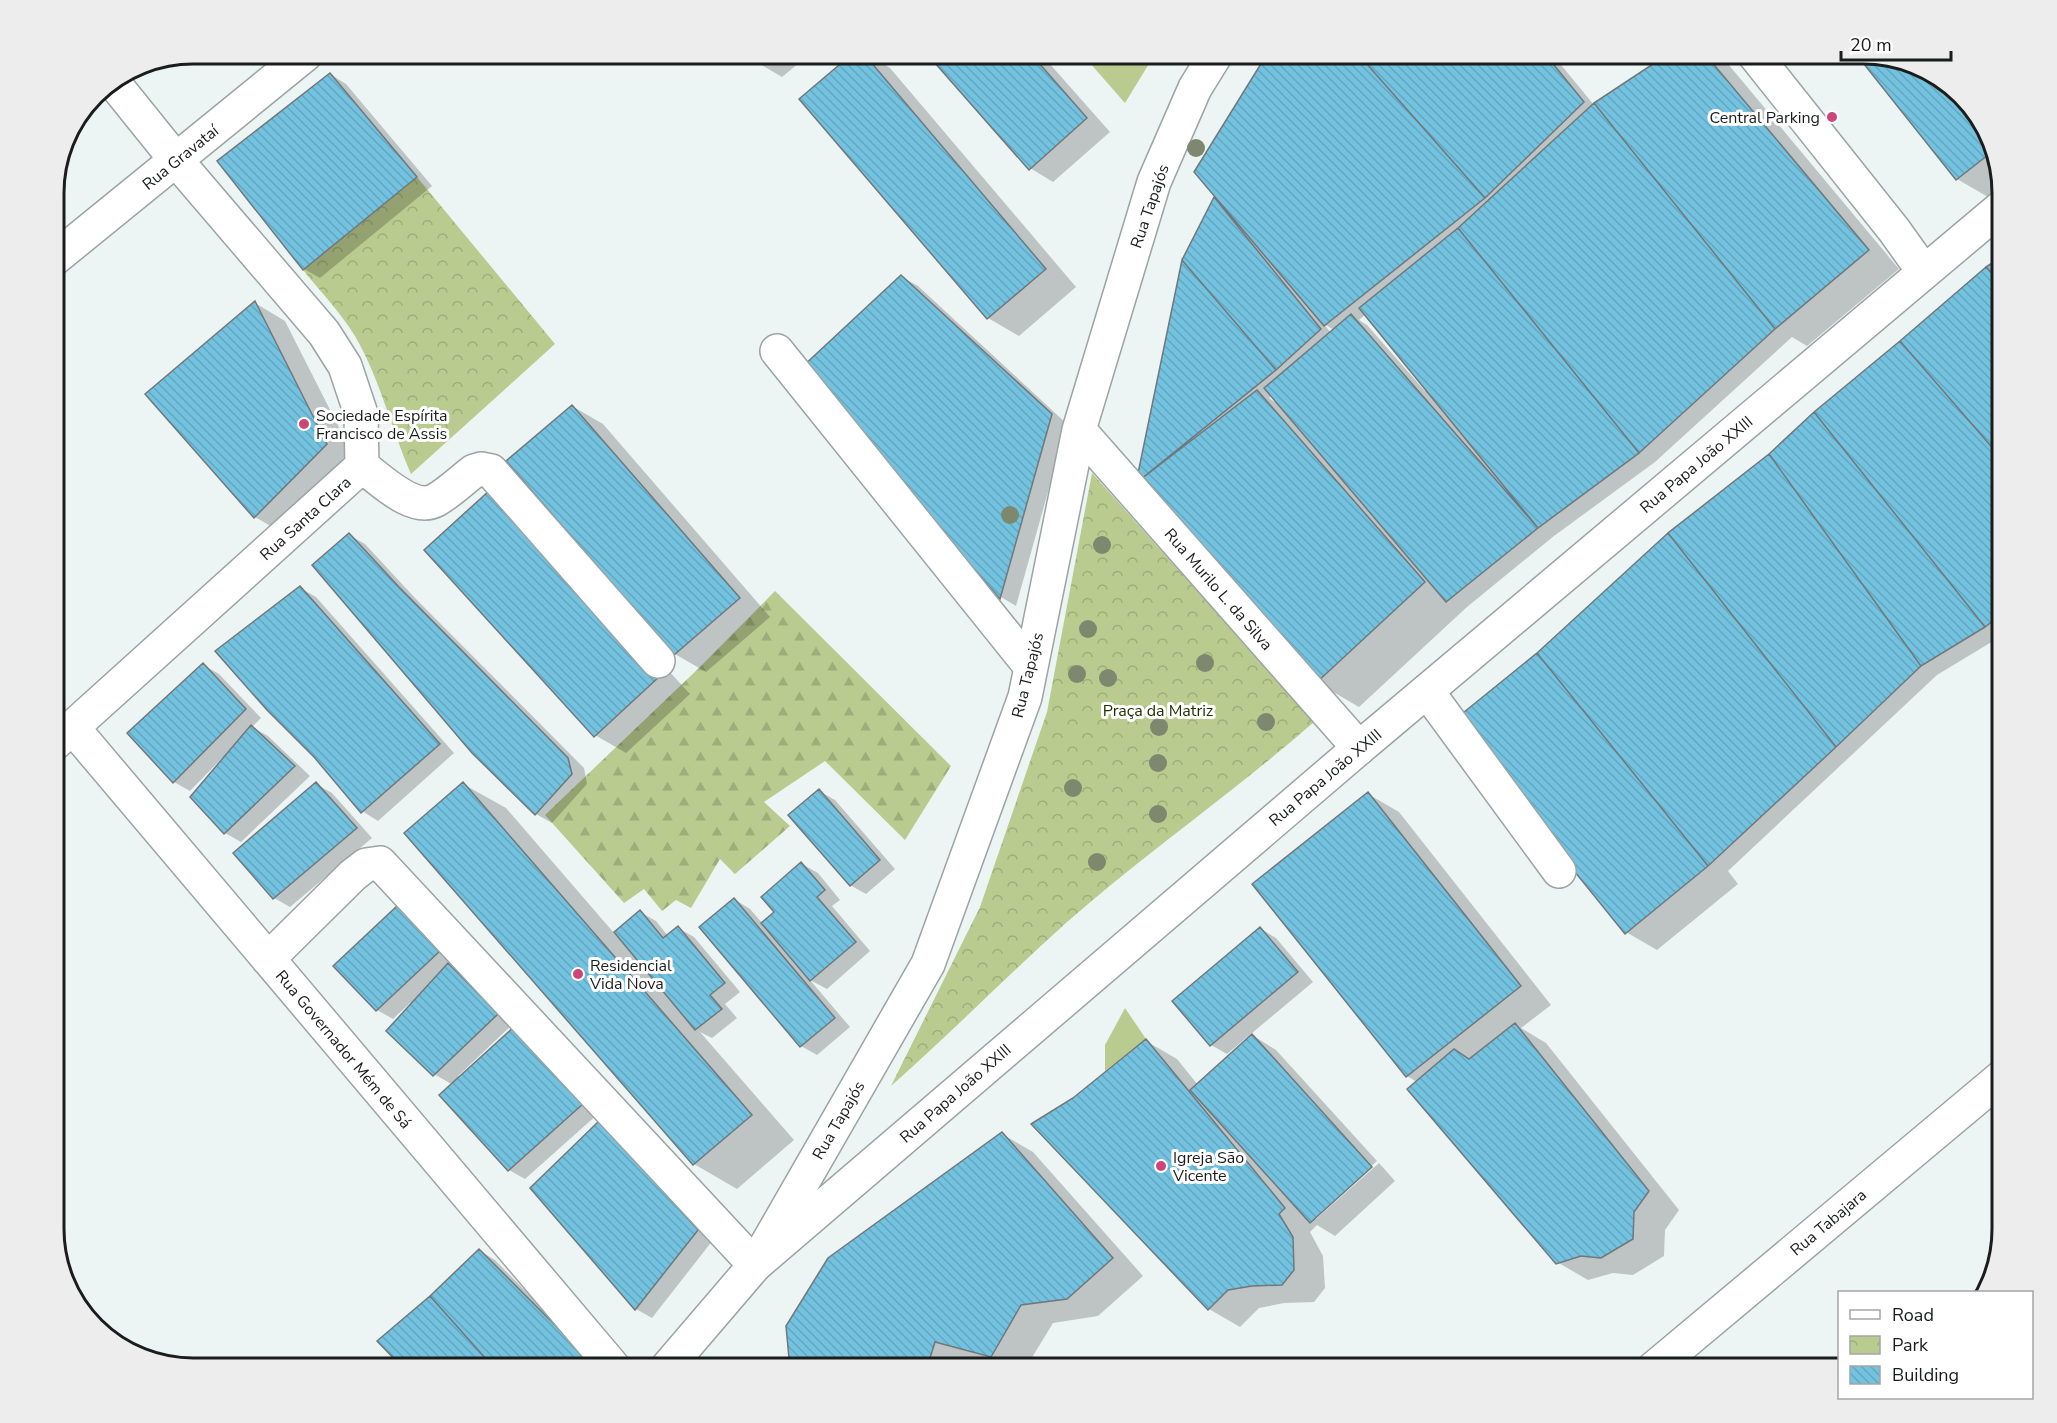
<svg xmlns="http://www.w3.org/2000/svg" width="2057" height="1423" font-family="'Nunito Sans',sans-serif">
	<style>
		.grass { fill: #b9cb8e }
		.forest { fill: url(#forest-firs) }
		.park { fill: url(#park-crowns) }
		.shadow { fill: #0003; fill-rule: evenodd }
		.building { fill: url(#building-back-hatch); stroke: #71777a; stroke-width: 1.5 }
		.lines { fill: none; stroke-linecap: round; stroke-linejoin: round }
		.minor-casing { stroke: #9ca3a3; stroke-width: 36 }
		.major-casing { stroke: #9ca3a3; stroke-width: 36 }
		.minor { stroke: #fff; stroke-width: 33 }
		.major { stroke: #fff; stroke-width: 33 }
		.tree { fill: #7e886e }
		.poi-dot { fill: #cf447a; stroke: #fff; stroke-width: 2 }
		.labels { text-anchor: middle; stroke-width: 6; stroke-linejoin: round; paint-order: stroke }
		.poi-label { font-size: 16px; fill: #1b1d1d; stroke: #fff; text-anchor: start }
		.street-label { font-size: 16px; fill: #1b1d1d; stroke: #fff }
		.park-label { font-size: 16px; fill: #242f00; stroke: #fff }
		.rim { fill: none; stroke: #1b1d1d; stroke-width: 3 }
	</style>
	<defs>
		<pattern id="forest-firs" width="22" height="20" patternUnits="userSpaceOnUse" patternTransform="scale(1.5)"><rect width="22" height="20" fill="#b9cb8e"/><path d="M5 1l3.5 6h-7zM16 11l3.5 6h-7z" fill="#9eae7a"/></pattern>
		<pattern id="park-crowns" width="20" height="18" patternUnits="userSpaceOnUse" patternTransform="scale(1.5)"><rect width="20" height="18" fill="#b9cb8e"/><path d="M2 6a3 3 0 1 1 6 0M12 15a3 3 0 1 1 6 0" fill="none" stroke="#9eae7a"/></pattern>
		<pattern id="building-back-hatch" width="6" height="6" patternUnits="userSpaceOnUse" patternTransform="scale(1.5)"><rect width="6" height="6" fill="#73c3e0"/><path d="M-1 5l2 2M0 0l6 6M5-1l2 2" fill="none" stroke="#63a7c0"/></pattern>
	</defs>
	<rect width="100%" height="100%" fill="#edf5f4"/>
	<path class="grass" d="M1082 54H1155L1125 103Z
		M1125 1008 1146 1039 1105 1071V1045Z"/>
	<path class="forest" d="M775 591 951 766 905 840 825 761 764 802 790 826 735 874 720 859 691 908 676 900 662 911 644 889 624 903 545 815 701 666Z"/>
	<path class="park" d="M417 177 555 344 411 474C391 428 380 379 355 336 341 313 320 291 303 270Z
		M1092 473 1314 722C1234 792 1147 852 1067 922 1007 976 951 1033 891 1086L980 907 1047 712Z"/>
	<path class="shadow" d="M751 54H810L782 77 758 63Z
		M854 54H867L890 68 1076 287 1019 336 988 318 802 99Z
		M929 54H1041L1110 132 1053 182 1030 168Z
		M1268 54H1552L1594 105 1671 54H1716L1723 58 1899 269 1807 346 1792 337 1655 462 1554 536 1467 607 1359 707 1316 682 1137 483 1184 261 1216 196 1195 172ZM1366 314 1427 389 1425 391 1367 325 1359 320ZM1324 324 1334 330 1331 333ZM1272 396 1279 405 1269 398Z
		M1858 54 1941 78 1988 132 2001 186 1988 197 1957 179Z
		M330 74 346 84 432 186 320 278 304 269Z
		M2003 258V635L1937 675 1728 871 1738 884 1657 950 1626 932 1538 654Z
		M902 277 918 286 1067 424 1016 606 1001 597 803 368Z
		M255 303 285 321 357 463 286 535 255 517 147 395Z
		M572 406 603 424 770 617 706 672 675 654 509 462Z
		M521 510 690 694 626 753 595 735Z
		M349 535 365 544 415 598 584 768 587 784 552 823 536 814 473 752Z
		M300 588 316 597 454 753 378 821 362 811Z
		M203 665 219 674 261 718 252 727 268 736 310 776 241 842 225 833 192 797 224 759 223 757 190 791 174 782Z
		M316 784 332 793 372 838 290 907 274 898Z
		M463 784 506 808 614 933 640 912 656 921 668 936 678 928 694 937 740 992 725 1004 737 1018 712 1038 700 1032 794 1140 737 1189 694 1164 406 833Z
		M819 791 835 800 895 869 866 894 850 885Z
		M1368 794 1399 812 1551 1005 1521 1028 1546 1043 1679 1210 1665 1230 1664 1256 1633 1275 1613 1273 1588 1280 1557 1262 1417 1082 1407 1076Z
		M802 864 818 873 840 900 832 906 870 951 827 989 810 980 850 1027 817 1055 801 1046 734 899 750 909 763 924 776 912Z
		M398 906 456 959 449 966 464 974 513 1024 458 1076 460 1078 515 1028 599 1113 525 1179 509 1170 441 1095 453 1085 434 1074 412 1005 410 1003 393 1019 377 1010 335 966Z
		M1261 929 1276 938 1313 982 1227 1054 1211 1045Z
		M1252 1035 1276 1050 1377 1161 1314 1217 1316 1219 1379 1163 1395 1181 1335 1236 1317 1225 1310 1232 1323 1256 1325 1288 1314 1302 1284 1303 1259 1308 1240 1327 1209 1309 1074 1099 1146 1041 1177 1059 1198 1085Z
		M600 1121 713 1240 652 1318 636 1309 532 1188Z
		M1002 1134 1033 1152 1143 1276 1098 1316 1053 1323 1025 1369H1005L966 1359 963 1369H792Z
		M480 1251 495 1260 602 1369H406L431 1297Z"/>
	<path class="building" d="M749 54H770L757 64Z
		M852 54H864L1046 269 987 319 799 99Z
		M927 54H1031L1087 118 1029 170Z
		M1267 54H1358L1485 198 1324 326 1194 172Z
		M1358 54H1545L1584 102 1485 198Z
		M1668 54H1705L1869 250 1775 329 1594 103Z
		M1856 54H1863L1941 78 1988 132 1993 151 1956 180Z
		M330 73 417 177 303 270 217 161Z
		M1594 103 1775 329 1639 453 1458 228Z
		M1214 197 1321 329 1276 370 1182 260Z
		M1458 228 1639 453 1538 528 1359 308Z
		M2003 256V286L1986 267Z
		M1182 260 1276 370 1136 483Z
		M1986 267 2003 286V460L1900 341Z
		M901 275 1052 414 1000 599 801 368Z
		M255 301 327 444 254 518 145 394Z
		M1351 314 1538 528 1446 602 1264 388Z
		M1900 341 2003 460V613L1985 627 1814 412Z
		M1257 390 1425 582 1315 684 1136 483Z
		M572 405 740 598 674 655 506 461Z
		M1814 412 1985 627 1921 666 1769 454Z
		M1769 454 1921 666 1836 747 1668 533Z
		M490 490 660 676 594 737 424 550Z
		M349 533 399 587 568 758 572 774 535 815 472 753 312 565Z
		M1668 533 1836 747 1708 866 1537 653Z
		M300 586 440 744 361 813 314 757 267 710 215 651Z
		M1537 653 1708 866 1625 934 1453 721Z
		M203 663 246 709 173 783 127 733Z
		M251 725 295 766 224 834 190 797Z
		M316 782 357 828 273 899 233 853Z
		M463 782 752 1115 693 1165 404 833Z
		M819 789 880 860 850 886 788 815Z
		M1368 792 1521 986 1406 1077 1252 884Z
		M801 862 825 890 817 897 856 942 810 981 761 923 774 912 761 897Z
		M734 898 835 1018 800 1047 699 927Z
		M398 905 441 950 376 1011 333 966Z
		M640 910 663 938 678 926 725 983 710 995 722 1009 695 1030 614 932Z
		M1260 927 1298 972 1210 1046 1172 1001Z
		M448 963 498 1014 433 1076 386 1031Z
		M1515 1023 1649 1191 1634 1212 1633 1239 1601 1258 1581 1256 1556 1264 1407 1089 1454 1049 1469 1059Z
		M515 1026 584 1103 508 1171 439 1095Z
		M1252 1034 1372 1167 1310 1223 1190 1090Z
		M1146 1039 1285 1208 1279 1214 1293 1237 1294 1270 1282 1285 1252 1286 1228 1290 1208 1310 1031 1124 1073 1098Z
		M600 1120 698 1230 635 1310 530 1188Z
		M1002 1132 1113 1258 1067 1299 1021 1305 991 1357 935 1342 930 1358 890 1365 888 1369H790L786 1326 828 1258Z
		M479 1249 588 1358 578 1369H495L430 1296Z
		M430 1296 495 1369H404L377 1341Z"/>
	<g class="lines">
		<g class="minor-casing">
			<path id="minor" d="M1754 54 1894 230 1924 272
				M54 259 306 54
				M777 351 1031 667
				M1079 430 1359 748
				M362 466C380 479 413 513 436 500 450 492 462 480 474 471L481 469 491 471 658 661
				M1427 691 1559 871
				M73 728 615 1369
				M54 744 362 466 361 414 345 366 324 333 176 160 114 83
				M268 959 353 875 366 865 380 863 755 1265 928 964 1025 697 1079 430 1154 182 1195 88 1216 54
				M1653 1369 2003 1076"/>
		</g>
		<g class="major-casing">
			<path id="major" d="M666 1369 755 1265 1359 748 2003 206"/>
		</g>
		<use href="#minor" class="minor"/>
		<use href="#major" class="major"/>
	</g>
	<g class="tree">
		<circle cx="1196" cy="148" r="9"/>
		<circle cx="1010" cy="515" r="9"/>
		<circle cx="1102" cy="545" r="9"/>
		<circle cx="1088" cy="629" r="9"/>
		<circle cx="1205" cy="663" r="9"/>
		<circle cx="1077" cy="674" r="9"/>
		<circle cx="1108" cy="678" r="9"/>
		<circle cx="1266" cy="722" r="9"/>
		<circle cx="1159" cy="727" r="9"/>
		<circle cx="1158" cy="763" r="9"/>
		<circle cx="1073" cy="788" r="9"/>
		<circle cx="1158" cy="814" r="9"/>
		<circle cx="1097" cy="862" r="9"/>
	</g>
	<g class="poi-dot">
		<circle cx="1832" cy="117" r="6"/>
		<circle cx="304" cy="424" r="6"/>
		<circle cx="578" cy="974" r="6"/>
		<circle cx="1161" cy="1166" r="6"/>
	</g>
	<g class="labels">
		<g class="poi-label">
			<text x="1820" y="123" text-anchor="end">Central Parking</text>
			<text x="316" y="421">Sociedade Espírita<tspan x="316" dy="18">Francisco de Assis</tspan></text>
			<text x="590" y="971">Residencial<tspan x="590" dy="18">Vida Nova</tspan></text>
			<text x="1173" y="1163">Igreja São<tspan x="1173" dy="18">Vicente</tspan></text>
		</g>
		<g class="street-label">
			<text transform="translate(180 157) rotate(-39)" y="6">Rua Gravataí</text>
			<text transform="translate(1149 206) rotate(-71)" y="6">Rua Tapajós</text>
			<text transform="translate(1696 464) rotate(-40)" y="6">Rua Papa João XXIII</text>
			<text transform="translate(305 518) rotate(-42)" y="6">Rua Santa Clara</text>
			<text transform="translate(1219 589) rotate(49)" y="6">Rua Murilo L. da Silva</text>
			<text transform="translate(1027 675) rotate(-76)" y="6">Rua Tapajós</text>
			<text transform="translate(1325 777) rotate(-40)" y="6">Rua Papa João XXIII</text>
			<text transform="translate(344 1049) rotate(50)" y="6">Rua Governador Mém de Sá</text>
			<text transform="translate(955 1093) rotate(-41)" y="6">Rua Papa João XXIII</text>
			<text transform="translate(838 1120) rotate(-60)" y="6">Rua Tapajós</text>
			<text transform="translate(1828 1222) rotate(-40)" y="6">Rua Tabajara</text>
		</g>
		<g class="park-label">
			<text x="1158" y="716">Praça da Matriz</text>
		</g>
	</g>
	<path d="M0 0H2057V1423H0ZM193 64H1863A129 129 0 0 1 1992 193V1229A129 129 0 0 1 1863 1358H193A129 129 0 0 1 64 1229V193A129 129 0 0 1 193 64Z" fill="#ededed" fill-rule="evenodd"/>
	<path class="rim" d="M193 64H1863A129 129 0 0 1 1992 193V1229A129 129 0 0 1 1863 1358H193A129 129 0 0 1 64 1229V193A129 129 0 0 1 193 64Z"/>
	<rect x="1838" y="1291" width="195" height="108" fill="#ffffff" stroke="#a4a5a5" stroke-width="1.5"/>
	<rect x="1850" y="1310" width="30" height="9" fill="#ffffff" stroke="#a4a5a5" stroke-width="1.5"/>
	<text x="1892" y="1321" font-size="18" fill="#1b1d1d">Road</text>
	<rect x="1850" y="1336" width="30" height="18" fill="url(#park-crowns)" stroke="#a4a5a5" stroke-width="1.5"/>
	<text x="1892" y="1351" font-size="18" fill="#1b1d1d">Park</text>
	<rect x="1850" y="1366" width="30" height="18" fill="url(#building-back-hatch)" stroke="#a4a5a5" stroke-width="1.5"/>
	<text x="1892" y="1381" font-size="18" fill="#1b1d1d">Building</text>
	<path d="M1841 51v9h110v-9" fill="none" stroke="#1b1d1d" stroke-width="3"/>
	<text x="1850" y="51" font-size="18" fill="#1b1d1d" stroke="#ffffff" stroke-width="4.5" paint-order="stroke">20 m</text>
</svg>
